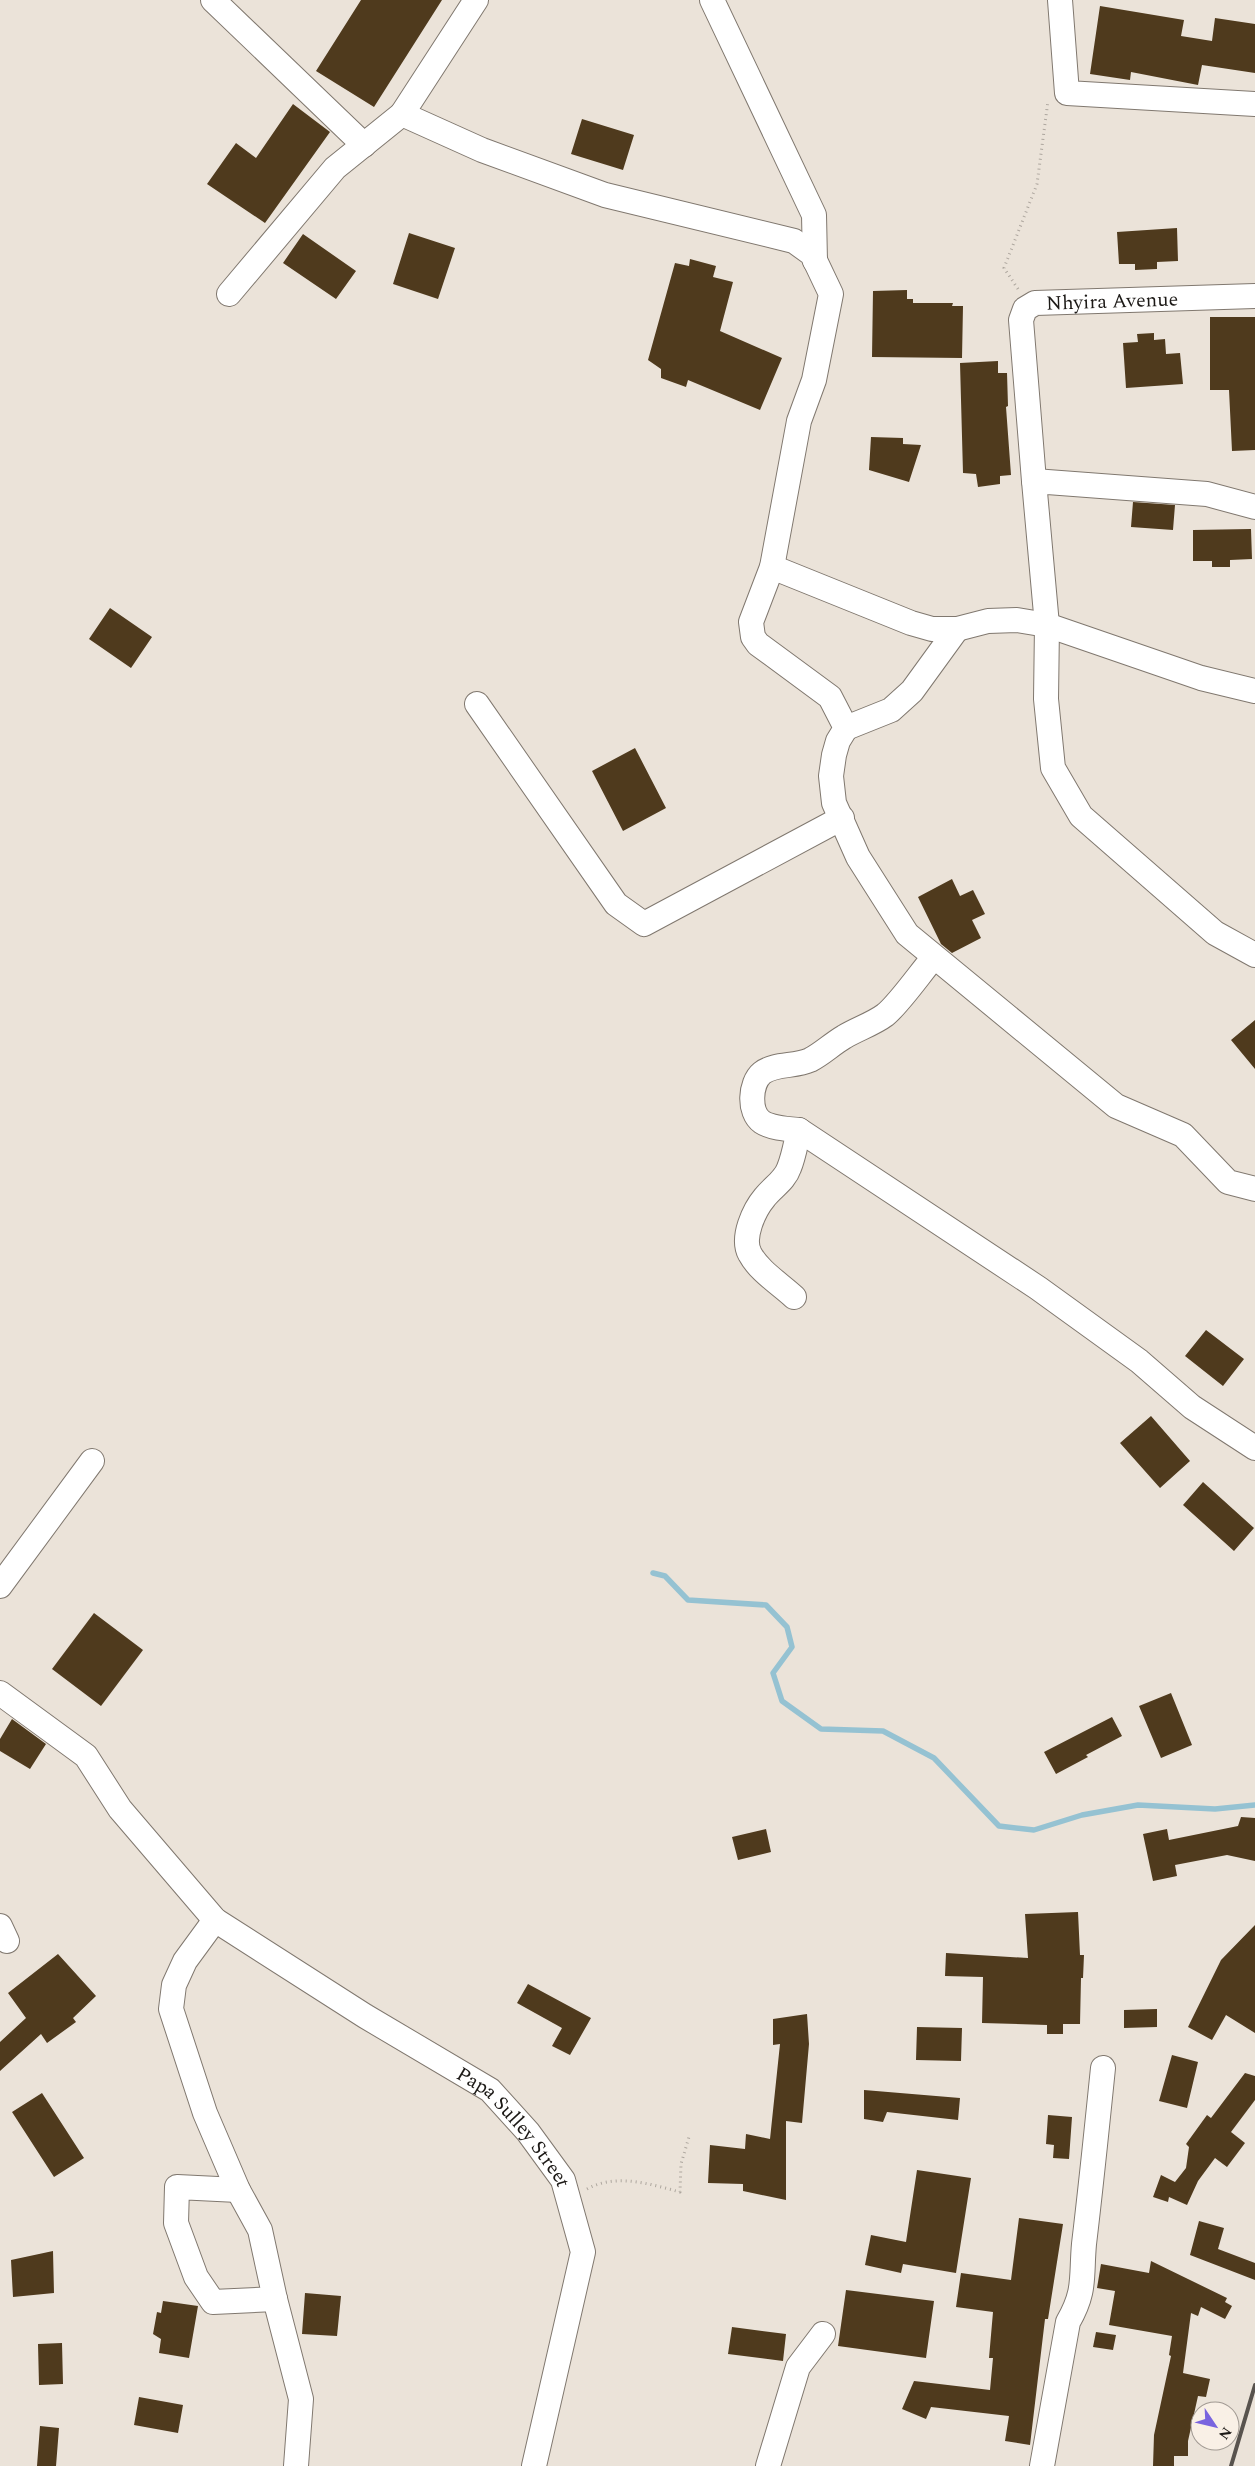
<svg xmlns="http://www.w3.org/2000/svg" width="1255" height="2466" font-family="Spectral,serif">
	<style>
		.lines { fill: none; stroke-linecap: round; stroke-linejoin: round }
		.stream { stroke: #95c2d2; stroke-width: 5.5 }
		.building { fill: #4f3a1d }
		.minor-casing { stroke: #80786f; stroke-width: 26 }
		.path { stroke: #ada69e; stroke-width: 3; stroke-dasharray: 1 4; stroke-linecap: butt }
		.minor { stroke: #fff; stroke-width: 24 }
		.rail { stroke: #58534e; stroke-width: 4 }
		.labels { text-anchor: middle; stroke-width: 5; stroke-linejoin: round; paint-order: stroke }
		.street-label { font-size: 20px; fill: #1c1916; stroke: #f9f0e6 }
	</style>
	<rect width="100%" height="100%" fill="#ebe3d9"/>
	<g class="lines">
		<path class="stream" d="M653 1573 665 1576 688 1600 766 1605 787 1627 792 1647 773 1673 782 1701 821 1729 883 1731 934 1758 999 1826 1034 1830 1082 1815 1138 1805 1215 1809 1255 1805"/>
	</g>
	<path class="building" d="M361 0H442L374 107 316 71Z
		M1100 6 1184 20 1181 36 1212 41 1215 18 1255 24V73L1202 65 1198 85 1131 72 1130 80 1090 74Z
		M293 104 330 132 265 223 207 184 236 143 256 158Z
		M582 119 634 135 623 170 571 154Z
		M1177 228 1178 261 1157 262V269L1135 270V264H1119L1117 232Z
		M409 233 455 248 438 299 393 284Z
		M303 234 356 271 336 299 283 263Z
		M690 259 716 266 713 277 733 282 720 331 782 358 760 410 688 380 686 387 661 378V369L648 360 675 263 689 266Z
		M907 290V299H913V303H953L952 306H963L962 358 872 357 873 291Z
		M1210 317H1255V450L1232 451 1229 390H1210Z
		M1154 333V340L1165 339 1166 354 1180 353 1183 384 1126 388 1123 343 1138 342 1137 334Z
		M998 361V373H1007L1008 406 1006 407 1011 475 1000 476V484L978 487 976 474 963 473 960 363Z
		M871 437 903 438V444L921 445 909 482 869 470Z
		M1133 502 1175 505 1173 530 1131 527Z
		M1251 529 1252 559 1230 560V567H1212V561H1193V530Z
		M110 608 152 637 131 668 89 639Z
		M635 748 666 808 623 831 592 771Z
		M952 879 960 896 973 890 985 914 972 920 981 938 952 953 941 944 918 897Z
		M1255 1020V1069L1231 1040Z
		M1206 1330 1244 1359 1223 1386 1185 1356Z
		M1151 1416 1190 1461 1160 1488 1120 1443Z
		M1203 1482 1254 1528 1234 1551 1183 1505Z
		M94 1613 143 1650 101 1706 52 1669Z
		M1171 1693 1192 1745 1161 1758 1139 1706Z
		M1112 1717 1122 1736 1086 1755 1088 1757 1056 1774 1044 1752Z
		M12 1719 46 1744 30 1769 0 1751V1739Z
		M1241 1817 1255 1818V1861L1227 1855 1175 1865 1177 1876 1153 1881 1143 1834 1167 1829 1169 1840 1238 1826Z
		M766 1829 771 1852 738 1860 732 1837Z
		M1078 1912 1080 1955H1084L1083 1978H1081L1080 2024H1063V2034H1047V2025L982 2023 983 1977 945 1976 946 1953 1028 1958 1025 1914Z
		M1255 1925V2033L1226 2015 1212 2040 1188 2027 1221 1960Z
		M58 1954 96 1996 73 2018 76 2022 47 2043 41 2034 0 2071V2042L26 2018 8 1993Z
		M528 1984 591 2018 570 2055 552 2046 562 2028 517 2003Z
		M1157 2009V2027L1124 2028V2010Z
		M807 2014 809 2044 802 2123 786 2121V2200L743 2191V2184L708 2183 710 2145 745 2149 746 2134 770 2139 780 2044 773 2045V2019Z
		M917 2027 962 2028 961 2061 916 2060Z
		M1172 2055 1198 2062 1187 2108 1159 2101Z
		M1245 2073 1255 2076V2100L1231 2132 1245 2143 1227 2167 1215 2158 1198 2181 1187 2205 1169 2197 1168 2202 1153 2197 1161 2175 1175 2182 1186 2168 1189 2147 1186 2144 1207 2115 1211 2118Z
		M864 2090 960 2098 958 2120 887 2112 883 2122 864 2119Z
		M42 2093 84 2158 54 2177 12 2112Z
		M1048 2115 1072 2117 1069 2159 1053 2158 1054 2145 1046 2144Z
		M917 2170 971 2178 956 2273 903 2264 901 2273 865 2265 871 2235 906 2242Z
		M1019 2218 1063 2224 1048 2319H1045L1030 2445 1005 2441 1009 2416 931 2407 926 2419 902 2409 914 2381 990 2390 993 2358H989L993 2312 956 2307 961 2273 1011 2280Z
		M1199 2221 1224 2228 1218 2249 1255 2263V2280L1190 2255Z
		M53 2251 54 2293 13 2297 11 2260Z
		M1151 2261 1227 2298 1225 2302 1232 2306 1225 2319 1201 2307 1198 2316 1191 2313 1183 2373 1210 2379 1206 2397 1198 2396 1188 2441V2456H1174V2466H1153L1154 2435 1171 2356 1169 2355 1172 2336 1109 2325 1115 2291 1097 2288 1101 2264 1149 2273Z
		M846 2290 934 2301 926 2358 838 2346Z
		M305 2293 341 2296 337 2336 302 2334Z
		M163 2301 198 2306 189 2358 159 2353 161 2339 153 2334 157 2312 161 2313Z
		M732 2327 786 2334 783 2361 728 2354Z
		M1096 2332 1116 2335 1113 2350 1093 2347Z
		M62 2343 63 2384 39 2385 38 2344Z
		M139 2397 183 2405 178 2433 134 2425Z
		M40 2426 59 2428 56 2466H37Z"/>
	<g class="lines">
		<g class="minor-casing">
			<g id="minor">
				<path d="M213 0 364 145"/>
				<path d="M712 0 814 215 815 261"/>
				<path d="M1060 0 1067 93 1255 104"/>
				<path d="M402 114 482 150 605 195 794 241 812 254 831 294 814 380 799 421 772 567 751 622 753 637 758 644 830 697 846 728 838 741 834 755 831 776 834 803 858 857 907 934 1116 1106 1183 1135 1228 1182 1255 1189"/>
				<path d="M229 294 335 168 402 114 476 0"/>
				<path id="s1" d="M1034 481 1021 320 1025 309 1035 303 1255 296"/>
				<path d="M1255 507 1207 494 1034 481 1047 625 1046 699 1053 768 1081 816 1215 933 1255 955"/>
				<path d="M772 567 911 623 932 629H957L988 621 1017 620 1047 625 1201 678 1255 691"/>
				<path d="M477 704 616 904 644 924 842 818"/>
				<path d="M846 728 891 710 912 691 957 629"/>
				<path d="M799 1130 1038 1288 1139 1361 1192 1407 1255 1448"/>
				<path d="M794 1297C780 1284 759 1271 750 1254 741 1238 754 1210 765 1197 773 1187 785 1180 789 1168 794 1156 796 1142 799 1130 787 1129 771 1128 762 1122 748 1112 750 1083 762 1073 775 1063 795 1067 810 1060 822 1054 832 1044 844 1037 857 1029 873 1024 885 1015 899 1004 921 972 934 957"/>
				<path d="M0 1586 92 1461"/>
				<path id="s2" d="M0 1693 86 1756 120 1809 215 1920 365 2016 490 2090 528 2132 563 2180 583 2252 534 2466"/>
				<path d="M215 1920 185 1961 174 1985 171 2009 205 2113 238 2190 260 2230 275 2299 301 2399 296 2466"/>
				<path d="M0 1926 7 1941"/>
				<path d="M238 2190 177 2187 176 2223 196 2277 213 2302 275 2299"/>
				<path d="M768 2466 798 2367 823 2334"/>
				<path d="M1042 2466 1068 2322C1086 2291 1081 2277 1084 2244 1091 2186 1097 2127 1103 2068"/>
			</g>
		</g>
		<path class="path" d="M1018 289 1004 268 1037 184 1048 101
			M587 2189C616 2173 650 2184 680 2192L681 2164 689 2137"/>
		<use href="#minor" class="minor"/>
		<path class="rail" d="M1231 2466 1255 2385"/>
	</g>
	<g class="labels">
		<g class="street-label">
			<text dy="7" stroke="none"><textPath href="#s1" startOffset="262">Nhyira Avenue</textPath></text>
			<text dy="7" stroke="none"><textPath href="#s2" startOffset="682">Papa Sulley Street</textPath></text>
		</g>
	</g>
	<g transform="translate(1215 2426) rotate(125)"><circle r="24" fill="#f9f0e6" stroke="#a19a93"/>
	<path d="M0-4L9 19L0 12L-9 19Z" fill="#7964df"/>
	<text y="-8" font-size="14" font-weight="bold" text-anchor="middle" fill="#1c1916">N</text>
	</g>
</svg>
